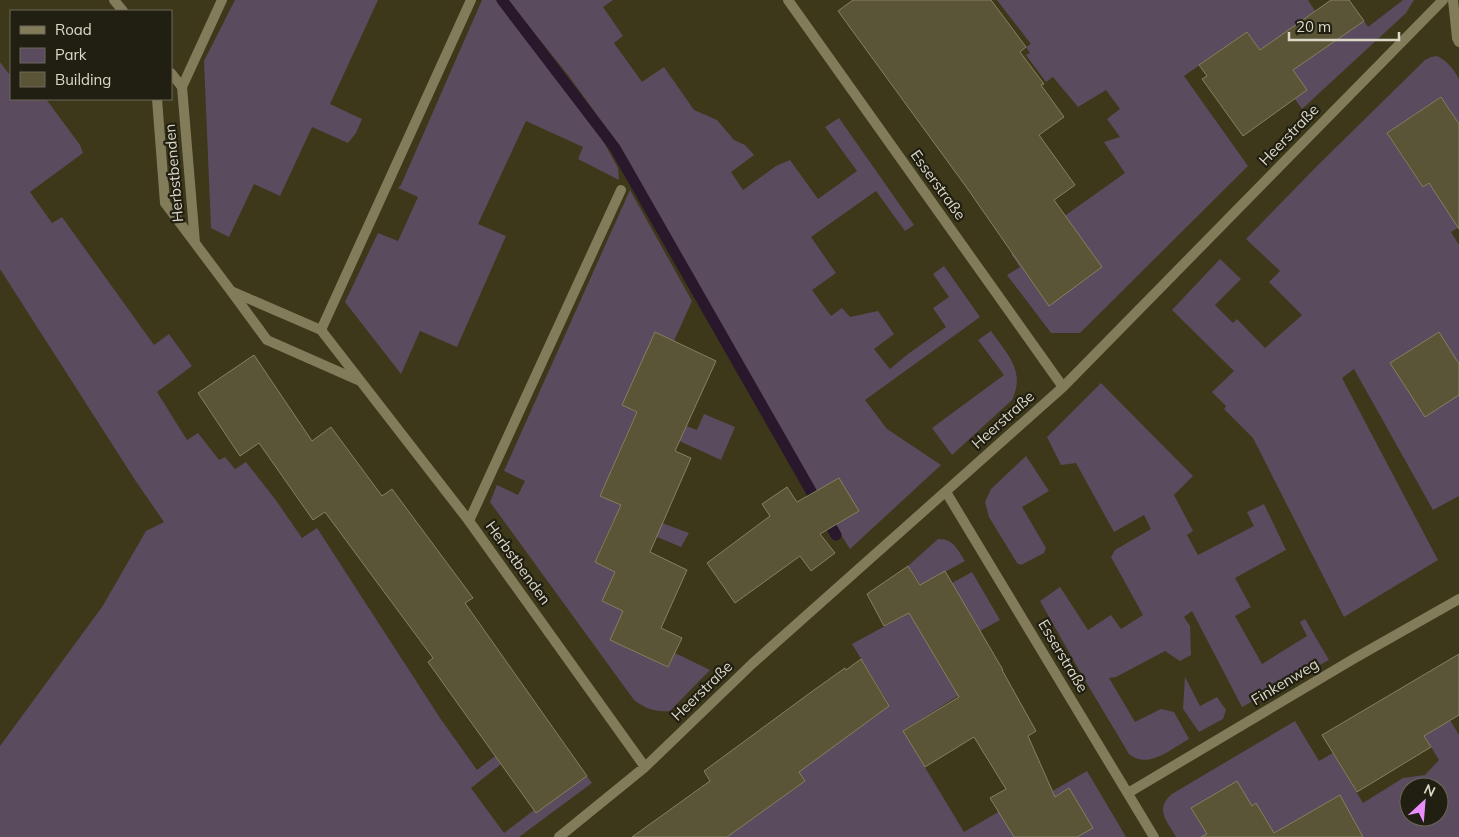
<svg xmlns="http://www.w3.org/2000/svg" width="1459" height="837" font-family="Mulish,sans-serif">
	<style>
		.green { fill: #5b4b5e; fill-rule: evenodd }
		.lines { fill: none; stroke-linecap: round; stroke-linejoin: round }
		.stream { stroke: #29172c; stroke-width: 11 }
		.building { fill: #5a5537; stroke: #858060 }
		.lane { stroke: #827c5b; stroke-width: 10 }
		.street { stroke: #827c5b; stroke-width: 10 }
		.labels { text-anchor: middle; stroke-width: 4.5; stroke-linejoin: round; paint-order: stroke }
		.street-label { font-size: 15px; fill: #dcd9c8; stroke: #211f12 }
	</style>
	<rect width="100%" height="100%" fill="#3d381a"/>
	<path class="green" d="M235 0H378L330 104 362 119 356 133 348 143 312 127 280 196 254 184 229 237 211 228 204 61Z
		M482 0H496L602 139 618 168 619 180 578 159 583 147 526 121 478 224 506 236 457 347 420 331 401 374 345 302 378 233 398 241 418 197 398 188 401 185Z
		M508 0H613L603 7 623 36 614 43 642 82 664 67 694 110 717 120 734 140 745 145 754 155 731 172 743 190 776 166 790 160 818 199 857 171 825 127 839 118 914 225 905 231 876 191 811 237 836 273 812 290 831 316 842 308 850 317 878 311 894 334 874 349 890 369 908 354 946 327 933 308 949 297 933 274 944 266 980 317 865 400 887 429 941 465 850 549 835 525 858 511 839 478 816 492 793 450 702 297 619 145 568 75Z
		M997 0H1308L1315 11 1301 21H1364L1368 27 1403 0H1414L1406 13 1302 109 1247 32 1184 76 1248 166 1080 333H1051L1007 275 1020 267 1011 254 1125 173 1104 142 1120 137 1107 119 1120 109 1106 90 1078 107 1053 77 1046 82 1026 55 1030 53 1026 47 1031 44Z
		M1437 56C1445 59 1456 71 1459 80 1459 87 1459 114 1459 124L1441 97 1387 133 1423 187 1437 178 1459 227 1451 232 1459 245V496L1433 510 1354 369 1342 378 1438 560 1344 617 1253 438 1224 409 1226 406 1212 392 1234 371 1172 310 1220 259 1241 279 1215 305 1233 323 1237 319 1265 348 1302 315 1269 282 1280 271 1246 239 1317 166 1425 60 1431 57Z
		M0 62 9 74 11 72V99H46L80 145 83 153 30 192 52 223 62 217 154 345 169 334 192 366 157 392 187 440 198 433 219 460 225 457 235 469 246 462 275 499 302 538 317 528 440 718 477 770 495 756 501 764 471 788 504 833 534 810 536 813 587 776 592 783 519 837H0V746L102 607 146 531 164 522 135 480 0 269Z
		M630 190 692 301 674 341 655 332 622 405 683 434 686 426 697 430 704 414 735 427 721 460 633 420 600 496 662 523 689 533 681 547 614 519 595 561 615 572 602 601 623 611 610 640 668 667 675 653 710 670 670 711C655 712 646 709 634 700L490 502 497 485 518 495 525 481 504 471Z
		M991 331C1007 354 1026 371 1012 400L952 455 932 428 1004 375 978 340Z
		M1101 383 1193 476 1174 495 1193 531 1187 535 1198 555 1254 526 1247 512 1264 504 1286 550 1235 578 1251 607 1235 616 1262 664 1307 636 1300 622 1305 619 1329 660 1242 707 1192 611 1184 617 1190 626 1191 655 1180 661 1165 651 1116 677 1109 678 1135 722 1161 709 1174 712 1189 739C1171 749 1148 770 1129 754L1083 677 1040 601 1060 587 1088 630 1111 615 1121 629 1143 615 1111 557 1115 550 1151 529 1144 515 1114 532 1076 463 1061 465 1047 437Z
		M1026 456 1049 491 1022 507 1046 548 1044 553 1021 565 1017 563 989 517 985 502 991 489Z
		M938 539C953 538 958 550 965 561L921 585 908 566Z
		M972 572 1000 620 980 631 952 583Z
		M909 613 964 692 903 731 964 832 1019 800 1023 808 1087 771 1126 837H719L743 825 805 781 795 767 847 736 878 714 877 711 888 703 852 644Z
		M1185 677 1200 706 1217 697 1226 710 1223 719 1199 732 1183 709Z
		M1450 720 1459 735V837H1339L1357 826 1350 813 1274 833 1256 803 1252 806 1191 808 1209 837H1176C1167 821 1154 809 1172 794L1295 721 1319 761 1333 753 1363 803 1403 778 1425 775 1439 760 1423 734ZM1409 787H1439V817H1409Z"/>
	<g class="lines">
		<path class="stream" d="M502 0 615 148 836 535"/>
	</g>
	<path class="building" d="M853 0H991L1026 47 1020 52 1044 84 1041 85 1064 117 1039 135 1075 185 1054 200 1102 267 1049 306 967 188 838 11Z
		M1331 0H1349L1364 21 1293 70 1307 90 1243 136 1202 79 1207 76 1199 65 1247 32 1260 50Z
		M1441 97 1459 124V229L1429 183 1423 187 1387 133Z
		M655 332 716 361 675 451 691 458 650 552 687 570 661 628 682 638 668 667 610 640 623 611 602 601 615 572 595 562 621 505 600 496 637 412 622 405Z
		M1439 332 1459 364V395L1425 417 1390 363Z
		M254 355 312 441 331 427 382 496 392 489 473 598 465 603 587 776 536 813 428 662 433 658 325 512 313 520 259 443 240 456 198 393Z
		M839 478 859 511 820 534 835 553 811 571 800 556 735 603 707 563 770 516 762 504 787 487 797 502Z
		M908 566 920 585 945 571 1003 670H1002L1036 731 1028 736 1055 797 1069 788 1093 828 1077 837H1014L990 798 1006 789 974 737 925 767 903 731 959 697 909 613 884 626 867 594Z
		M1459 654V715L1424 736 1431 747 1357 792 1322 735Z
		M861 659 889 706 799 772 805 781 727 837H632L710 781 704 771 814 690 845 668 846 670Z
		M1237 781 1252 806 1256 803 1274 833 1340 795 1363 837H1201L1207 834 1191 808Z"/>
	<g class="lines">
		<path class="lane" d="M182 87 222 0
			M321 330 471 0
			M469 521 621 190"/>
		<path class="street" d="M114 0 123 11
			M788 0 1063 387
			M1453 0 1457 38 1459 42
			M171 73 182 87 195 243
			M157 99 165 203 231 291 321 330 469 521 645 767
			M231 291 267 340 360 381
			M946 492 1154 837
			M1128 793 1355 658 1459 599
			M559 837 645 767 753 663 1063 387 1443 0"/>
	</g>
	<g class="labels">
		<g class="street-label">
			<text transform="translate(1289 135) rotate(-46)" y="5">Heerstraße</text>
			<text transform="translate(174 173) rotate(-95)" y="5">Herbstbenden</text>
			<text transform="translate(938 185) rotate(54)" y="5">Esserstraße</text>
			<text transform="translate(1003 420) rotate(-42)" y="5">Heerstraße</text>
			<text transform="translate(518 563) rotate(54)" y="5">Herbstbenden</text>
			<text transform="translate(1063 656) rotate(59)" y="5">Esserstraße</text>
			<text transform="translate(1285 682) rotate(-31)" y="5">Finkenweg</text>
			<text transform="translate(702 691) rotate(-44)" y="5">Heerstraße</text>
		</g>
	</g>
	<rect x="10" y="10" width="162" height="90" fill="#211f12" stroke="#6c695b"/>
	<rect x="20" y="26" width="25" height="8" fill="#827c5b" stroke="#6c695b"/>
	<text x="55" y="35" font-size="15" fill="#dcd9c8">Road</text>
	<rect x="20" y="48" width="25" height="15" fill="#5b4b5e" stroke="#6c695b"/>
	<text x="55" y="60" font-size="15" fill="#dcd9c8">Park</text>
	<rect x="20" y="72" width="25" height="15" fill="#5a5537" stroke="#6c695b"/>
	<text x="55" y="85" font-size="15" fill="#dcd9c8">Building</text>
	<g transform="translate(1424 802) rotate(26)"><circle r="24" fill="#211f12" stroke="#6c695b"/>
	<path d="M0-4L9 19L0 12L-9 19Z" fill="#ea8dfc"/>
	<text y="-8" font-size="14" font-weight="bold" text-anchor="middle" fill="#dcd9c8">N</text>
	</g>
	<path d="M1289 32v8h110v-8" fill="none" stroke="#dcd9c8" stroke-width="2.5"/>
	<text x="1296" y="32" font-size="15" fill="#dcd9c8" stroke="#211f12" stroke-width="4" paint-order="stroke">20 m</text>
</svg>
